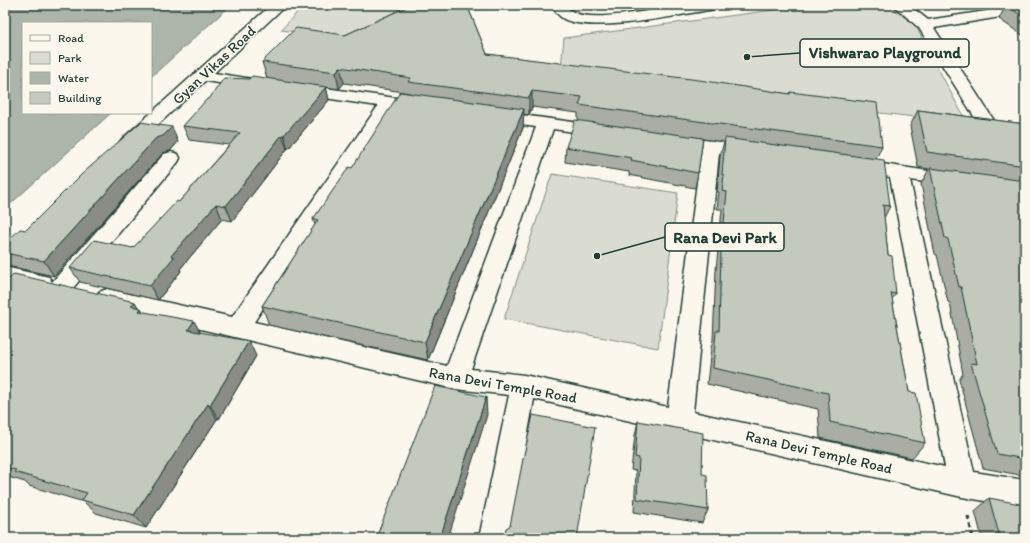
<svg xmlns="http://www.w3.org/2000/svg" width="1030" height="543" font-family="Itim,sans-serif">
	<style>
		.green { fill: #dbdcd1; stroke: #7d8c82 }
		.water { fill: #adb4aa; stroke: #74847b }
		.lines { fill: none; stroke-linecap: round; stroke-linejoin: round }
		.minor-casing { stroke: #1f3d34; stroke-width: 3 }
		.path { stroke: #1f3d34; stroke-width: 3; stroke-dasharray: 5 3.5; stroke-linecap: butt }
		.minor { fill: #fbf7ec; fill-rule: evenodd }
		.wall { fill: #a9ada3; stroke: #1f3d34 }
		.shaded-wall { fill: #898d85; stroke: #1f3d34 }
		.building { fill: #c4c9be; stroke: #1f3d34 }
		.labels { text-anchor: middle; stroke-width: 3; stroke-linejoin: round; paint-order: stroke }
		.street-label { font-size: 15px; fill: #1f3d34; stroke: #fbf7ec }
		.leader { fill: none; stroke: #1f3d34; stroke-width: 1.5 }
		.callout-dot { fill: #1f3d34; stroke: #fbf7ec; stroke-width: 1.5 }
		.callout { fill: #fbf7ec; stroke: #1f3d34; stroke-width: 1.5 }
		.callout-label { font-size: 16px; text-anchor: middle; font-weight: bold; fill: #1f3d34 }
	</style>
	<rect width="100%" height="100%" fill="#fbf7ec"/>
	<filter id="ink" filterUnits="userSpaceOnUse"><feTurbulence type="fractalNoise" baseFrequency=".025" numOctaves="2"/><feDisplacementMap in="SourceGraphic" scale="8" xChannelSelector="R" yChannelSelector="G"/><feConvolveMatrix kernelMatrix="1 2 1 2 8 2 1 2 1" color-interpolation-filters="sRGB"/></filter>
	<g filter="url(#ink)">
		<path class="green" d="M304 5H417L366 40 281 30Z
			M811 5H888L915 25 967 123 560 76 564 38Z
			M552 174 678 193 658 348 504 319Z"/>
		<path class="water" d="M5 5H231L151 77V23H23V113H111L5 209Z"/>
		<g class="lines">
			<g class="minor-casing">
				<path id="minor" d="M271 5H286L214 73 259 80 261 83 259 86 253 88 205 81 134 147 128 148 122 147 119 143 122 139Z
					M551 5H565C568 8 571 11 575 13 598 23 661 7 688 5 699 4 711 5 722 5L720 8 715 9C677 15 601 33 566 20 559 17 555 11 551 5Z
					M893 5H909L928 20 1025 5V13L934 28 995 122 992 126 986 127 980 126 919 28Z
					M297 84 424 102 430 103 433 107 430 111 424 112 394 108 254 322 447 366 536 127 493 121 487 120 484 116 487 112 493 111 602 126 608 127 611 131 608 135 602 136 553 129 471 369 524 375 668 407 701 151 666 145 663 141 666 137 672 136 753 146 760 148 762 152 760 156 753 158 719 153 693 412 945 467 890 177 849 170 847 166 849 162 856 160 962 176 965 180 962 184 955 186 910 180 974 472 1025 480V508L962 497 534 399 509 538H479L509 395 455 389 107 307 99 304 96 298 99 292 107 289 232 317 378 106 291 93 289 89 291 85Z
					M171 152 178 154 180 158 178 162 68 294 60 296 52 294 49 289 41 291 5 283V267L49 277 52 282 164 154Z"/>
			</g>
			<path class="path" d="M968 516 973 538"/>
			<use href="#minor" class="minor"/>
		</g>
		<path class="wall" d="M411 5H512L469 10 487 54 789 94 790 92 882 146 876 159 890 206 884 218 888 255 896 294 892 299 909 392 925 443 912 458 820 438 818 409 707 384 711 348 713 340 716 270 722 209H717L719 192H717L720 156 724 142 703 139 698 173 695 188 629 175V172L565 162 566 147 578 120V113L532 107 529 115 523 114V128L428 360 269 325 262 306 315 225 313 219 410 93 344 83 339 89 326 87 329 100 288 149H287L232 221 222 219 180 269 181 271 158 300 80 282 70 268 133 248 179 202 229 145 189 140 183 126 209 99 249 79 267 78 262 62 345 35Z
			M978 5H1025V37L999 19 1005 7 985 10Z
			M918 110 1025 124V476L983 468 959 379 963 374 950 303 948 302 937 255 935 254 921 184 929 169 918 167 910 126Z
			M178 142 170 151 163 153 54 276 8 266 5 262V243L26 230Z
			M5 283 135 302 138 308 144 312 200 332 256 356 219 419H217L146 528 96 513 84 502 29 486 25 482 5 476Z
			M638 421 702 474 708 510 702 523 634 512 636 471 631 470 635 435Z
			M989 498 1025 538H982L975 511Z"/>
		<path class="shaded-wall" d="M464 5H512L464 11Z
			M988 5H1018H1006L1005 7 985 10Z
			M340 67 344 83 339 89 336 72Z
			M326 87 329 100 288 149 284 135Z
			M532 91V107L529 115V98Z
			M524 109 523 128 428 360 425 342Z
			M172 127 178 142 170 151 163 153 54 276 44 261 156 138Z
			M282 135 287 149 232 221 226 206Z
			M216 204 222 219 180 269 181 271 158 300 150 286 171 256Z
			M135 302 140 310 141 308 151 324 131 306Z
			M194 321 203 337 188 330Z
			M249 341 256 356 219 419 210 405Z
			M486 397 487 415 448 538H440Z
			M208 404 217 419 146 528 134 515Z"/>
		<path class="building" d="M411 5H467L487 54 699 80 790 94V92L877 103 882 146 579 105 582 97 532 91 529 98 408 82 411 78 340 67 336 72 262 62 296 28 345 35Z
			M1006 5H1025V18Z
			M252 76 326 87 284 135H282L226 206 216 204 171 256 174 257 150 286 70 268 94 240 133 248 177 201 179 202 240 133 183 126 207 99H209L224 78 249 79Z
			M400 92 524 109 425 342 262 306 318 220 313 219 349 167 352 168Z
			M918 110 1025 124V166L927 152Z
			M575 120 703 138 698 173 631 160 632 158 566 147Z
			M141 122 172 127 163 136 156 138 44 261 5 253V243L20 229 26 230 82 174Z
			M725 138 884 160 890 206 883 205 888 255 892 256 896 294 891 293 909 392 916 393 925 443 830 422 828 393 713 368 716 331H719L721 252 727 192 722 191 724 175H722Z
			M930 168 1025 181V459L997 454 971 363 977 364 961 287H959L948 239 945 238Z
			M14 274 135 302 131 306 141 308 139 311 194 321 188 330 249 341 210 405 208 404 134 515 82 500 87 493 14 472 16 470 5 467V283Z
			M435 386 486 397 440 538H376Z
			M533 415 595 427 577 538H504L506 528 510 526 523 459Z
			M638 421 703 433 702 474 707 475 708 510 637 499 639 458 635 457Z
			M989 498 1025 505V538H1000Z"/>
	</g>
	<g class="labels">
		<g class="street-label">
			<text transform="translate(214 65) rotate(-43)" y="5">Gyan Vikas Road</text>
			<text transform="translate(503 385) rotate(10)" y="5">Rana Devi Temple Road</text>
			<text transform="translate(819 452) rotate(13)" y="5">Rana Devi Temple Road</text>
		</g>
	</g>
	<path class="leader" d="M747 57L800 53M597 256L665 237"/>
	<g class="callout-dot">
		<circle cx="747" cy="57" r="4"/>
		<circle cx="597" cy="256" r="4"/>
	</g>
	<g class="callout">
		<rect x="800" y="39" width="169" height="28" rx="4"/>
		<rect x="665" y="223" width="119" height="28" rx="4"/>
	</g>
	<g class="callout-label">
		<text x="885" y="58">Vishwarao Playground</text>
		<text x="725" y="243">Rana Devi Park</text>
	</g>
	<rect width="1030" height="543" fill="none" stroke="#fbf7ec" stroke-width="20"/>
	<rect x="10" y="10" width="1010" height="523" fill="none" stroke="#1f3d34" stroke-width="1.5" filter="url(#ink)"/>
	<rect x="22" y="22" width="130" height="92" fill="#fbf7ec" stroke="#a3ada2"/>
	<rect x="30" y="35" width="20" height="6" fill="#fbf7ec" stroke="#a3ada2"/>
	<text x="58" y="42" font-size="12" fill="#1f3d34">Road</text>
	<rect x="30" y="52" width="20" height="12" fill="#dbdcd1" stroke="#a3ada2"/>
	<text x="58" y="62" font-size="12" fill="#1f3d34">Park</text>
	<rect x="30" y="72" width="20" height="12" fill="#adb4aa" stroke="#a3ada2"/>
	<text x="58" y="82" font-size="12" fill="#1f3d34">Water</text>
	<rect x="30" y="92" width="20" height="12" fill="#c4c9be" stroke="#a3ada2"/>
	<text x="58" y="102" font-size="12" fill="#1f3d34">Building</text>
</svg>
